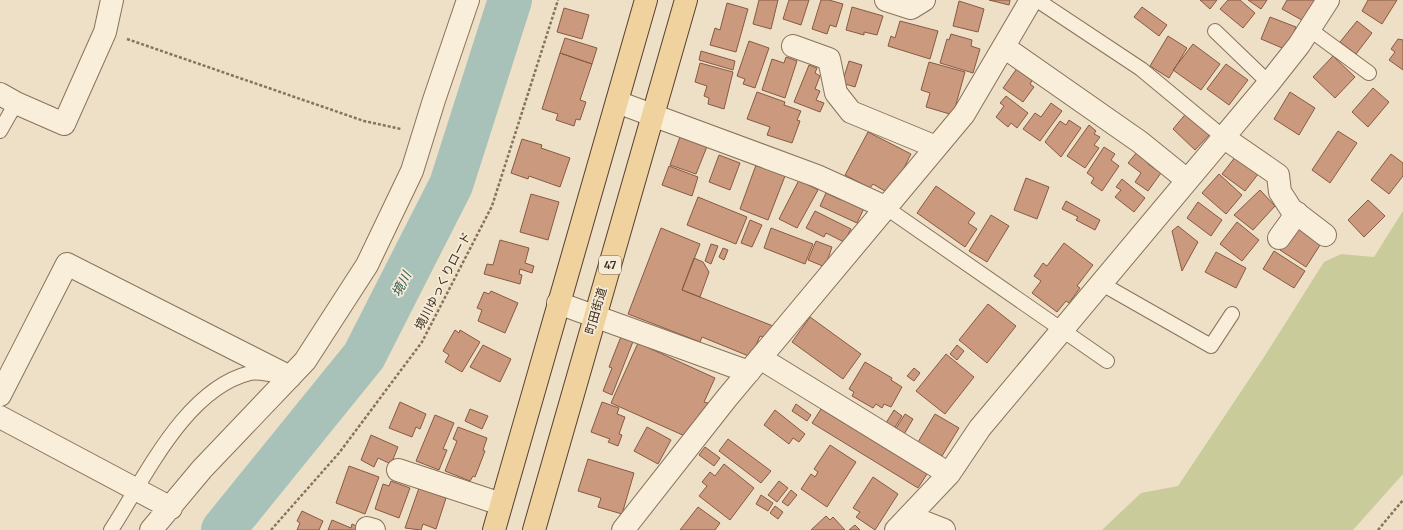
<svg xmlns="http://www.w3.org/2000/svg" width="1403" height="530" font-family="Merriweather,'Noto Sans JP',serif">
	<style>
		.green { fill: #c9cc9a }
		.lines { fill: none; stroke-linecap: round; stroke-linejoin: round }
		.river { stroke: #a8c2b9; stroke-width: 44 }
		.building { fill: #cb997d; stroke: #885a42 }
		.service-casing { stroke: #89725c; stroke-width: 16 }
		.minor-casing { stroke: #89725c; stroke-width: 24 }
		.primary-casing { stroke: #574030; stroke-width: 24 }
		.path { stroke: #89725c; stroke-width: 2.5; stroke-dasharray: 3 2; stroke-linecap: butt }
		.service { stroke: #f9eeda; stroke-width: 14 }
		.minor { stroke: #f9eeda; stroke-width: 22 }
		.primary { stroke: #f0d29f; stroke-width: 22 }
		.labels { text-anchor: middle; stroke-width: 3.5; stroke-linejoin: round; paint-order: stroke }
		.shield { fill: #f5ebd6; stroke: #726556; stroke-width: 1 }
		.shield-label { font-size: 11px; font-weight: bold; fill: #3a2b1f }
		.street-label { font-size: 12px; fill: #3a2b1f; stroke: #f5ebd6 }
		.water-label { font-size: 13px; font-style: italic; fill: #2f5954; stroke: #f5ebd6 }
	</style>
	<rect width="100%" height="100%" fill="#eee0c6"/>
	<path class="green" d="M1403 211V474L1353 530H1102L1141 493 1178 486 1264 357 1324 262 1341 254 1374 257Z"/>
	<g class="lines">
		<path class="river" d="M223 530 364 356 451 185 510 0"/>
	</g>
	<path class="building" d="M759 0H778L771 29 753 24Z
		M789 0H809L801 25 783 19Z
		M821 0H829L843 4 836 27 830 25 827 34 812 29Z
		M989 0H1010L1009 5Z
		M1200 0H1217L1210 9Z
		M1228 0H1240L1255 13 1243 28 1220 9Z
		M1248 0H1267L1261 9Z
		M1287 0H1318L1309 24 1282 9Z
		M1368 0H1397L1382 24 1362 11Z
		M959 1 984 9 978 32 953 26Z
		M727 3 748 9 736 52 710 45 715 28 720 30Z
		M852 7 883 16 877 35 864 32V35L846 30Z
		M1142 7 1167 25 1159 36 1134 17Z
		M564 8 589 15 582 39 557 32Z
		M1270 17 1296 27 1287 50 1261 39Z
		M900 21 938 31 930 59 888 46 891 36 895 38Z
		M1357 21 1372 33 1356 54 1340 42Z
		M951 34 972 40 971 46 980 49 973 73 940 63 947 39 949 40Z
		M1168 36 1187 48 1169 78 1150 66Z
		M565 38 597 48 592 64 560 53Z
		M1398 39 1403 40V70L1389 60 1395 52 1391 49Z
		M749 41 769 48 755 88 743 84 745 79 737 76Z
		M1193 44 1220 64 1201 90 1173 70Z
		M701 51 735 61 733 70 699 60Z
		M560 53 592 64 580 100 586 102 580 120 576 119 574 126 556 120 558 114 542 109Z
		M1333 56 1355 77 1335 98 1313 77Z
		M786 57 797 61 785 98 762 90 772 59 784 63Z
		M849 61 862 65 855 87 842 83Z
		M929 62 965 72 953 115 926 107 930 93 921 90Z
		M700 63 733 72 724 109 708 104 709 98 704 96 707 86 695 82Z
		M1226 64 1248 80 1229 105 1207 89Z
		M809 65 817 68 815 73 820 76 815 89 820 91 816 100 824 103 820 112 794 102Z
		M1018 67 1033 79 1030 84 1034 87 1023 102 1003 88Z
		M1373 88 1389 102 1368 127 1352 112Z
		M757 92 785 102 784 105 801 111 797 120 800 121 792 143 767 135 770 127 747 119Z
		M1290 92 1315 108 1299 135 1274 119Z
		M1006 96 1028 113 1017 128 1011 123 1008 127 996 117 1004 106 1000 103Z
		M1051 103 1062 111 1040 141 1023 129 1035 113 1041 117Z
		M1189 110 1212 132 1195 150 1173 129Z
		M1069 120 1081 128 1061 157 1045 142 1060 121 1066 125Z
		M1089 125 1096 131 1094 134 1100 137 1094 145 1099 148 1085 168 1067 156Z
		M1338 131 1357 143 1330 183 1312 170Z
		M868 132 911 154 898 180 888 193 873 184 870 188 845 175Z
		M681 134 708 144 696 174 670 165Z
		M522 139 542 145 541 148 570 158 560 187 529 176 528 179 511 173Z
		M1104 147 1115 154 1111 160 1119 166 1102 191 1091 183 1094 178 1087 173Z
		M1137 152 1149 161 1148 164 1161 173 1148 191 1135 182 1141 173 1128 163Z
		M1239 152 1262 169 1245 191 1222 174Z
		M1391 154 1403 163V176L1389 194 1371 180Z
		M719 155 740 163 730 190 709 182Z
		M756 165 785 176 768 220 740 209Z
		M669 166 698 177 692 196 662 185Z
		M1219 174 1242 195 1226 214 1202 193Z
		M1026 178 1049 187 1037 219 1014 210Z
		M1122 179 1145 198 1134 212 1115 197 1121 190 1116 187Z
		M799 180 818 190 797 228 779 219Z
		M936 186 975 213 968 223 977 229 965 247 917 213Z
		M1260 190 1275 206 1253 230 1234 215Z
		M826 193 841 200 843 196 865 206 857 223 820 206Z
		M531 194 559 202 548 240 520 232Z
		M698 197 747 217 736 244 687 225Z
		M1368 200 1385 216 1364 237 1348 220Z
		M1066 201 1100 220 1095 230 1076 220 1078 217 1062 209Z
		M1198 202 1222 220 1211 236 1187 218Z
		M815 211 851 229 844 242 826 233 824 237 806 228Z
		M991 215 1009 226 987 262 969 251Z
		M750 220 762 225 752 247 741 243Z
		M1237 222 1259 240 1242 261 1220 244Z
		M1297 225 1322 242 1306 267 1280 250Z
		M1178 226 1198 242 1182 271 1172 231Z
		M661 228 700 244 682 290 773 326 768 339 760 336 751 357 702 337 700 342 628 314Z
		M771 228 813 244 805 264 764 248Z
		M500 240 529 248 525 263 534 266 532 273 520 269 519 274 522 275 520 284 484 274 487 264 493 265Z
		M816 241 832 247 825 267 808 260Z
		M1064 243 1093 265 1077 286 1080 288 1069 303 1066 301 1057 312 1032 293 1041 281 1034 276 1043 263 1047 266Z
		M711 244 718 246 711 264 705 261Z
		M723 248 728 250 724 260 719 257Z
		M1274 251 1305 271 1294 288 1263 269Z
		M1216 252 1246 268 1236 288 1205 272Z
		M694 258 703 262 709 272 700 297 682 290Z
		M491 291 518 303 505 333 478 321 482 310 477 308 484 292 489 294Z
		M988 304 1016 326 987 363 959 340Z
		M810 317 861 354 843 379 792 342Z
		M455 330 459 333 460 330 480 342 462 372 445 362 449 355 443 351Z
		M622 334 634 339 612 395 603 391 612 368 609 367Z
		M638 343 715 378 704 402 708 403 697 428 687 437 611 403Z
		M483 345 511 359 500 382 470 367Z
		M957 345 964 351 957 360 950 354Z
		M946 354 974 377 945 414 916 391Z
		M865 362 892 378 891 380 902 387 891 407 884 404 882 408 876 404 873 408 852 396 854 392 849 389Z
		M914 368 920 373 914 381 907 376Z
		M400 402 426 414 420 429 416 427 412 437 389 428Z
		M602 402 619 408 617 414 625 417 619 434 622 435 618 446 608 442 610 439 591 432Z
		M796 404 811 415 807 421 792 411Z
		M470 409 488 416 482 429 465 421Z
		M821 409 927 474 918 488 812 423Z
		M775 410 805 434 799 442 793 438 789 444 764 425Z
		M894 410 902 416 894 429 886 423Z
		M905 414 913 419 903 436 895 430Z
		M935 414 959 428 942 456 918 442Z
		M435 415 454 423 443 449 447 450 439 470 416 461Z
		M458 427 487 438 483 450 485 451 475 477 473 476 470 481 445 471 457 441 453 439Z
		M647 427 671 440 658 464 634 451Z
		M371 435 398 447 391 464 378 458 374 467 361 460Z
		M728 439 771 471 761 483 719 451Z
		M830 445 856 462 827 507 801 489 811 474 815 477 818 472 814 469Z
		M705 447 720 458 714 466 699 455Z
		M588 459 634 473 622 514 598 507 601 498 578 491Z
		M724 464 754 488 730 520 699 496 707 486 702 482 710 472 715 476Z
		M349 466 379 477 365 514 336 503Z
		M873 477 898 494 875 530 856 517 860 512 853 508Z
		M391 481 410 488 399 518 375 509 383 484 389 486Z
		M779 481 788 488 777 502 768 495Z
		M419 488 446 498 436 529 423 524 421 530 405 528Z
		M791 490 797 495 788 506 782 502Z
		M761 495 773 503 768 511 756 504Z
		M775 506 783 512 778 519 770 513Z
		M698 507 720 523 715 530H680Z
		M302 511 323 521 319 530H297L300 523 297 521Z
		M826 516 830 520 833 517 845 530H811Z
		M332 520 351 528 352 524 361 528 360 530H328Z
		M855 525 860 530H849Z"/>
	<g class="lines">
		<g class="service-casing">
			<path id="service" d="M1037 0 1141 69 1223 137
				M1309 29 1369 73
				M1215 31 1269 83
				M0 131 16 103
				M885 207 1107 361
				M1102 284 1211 346 1232 314
				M111 530C145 478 185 389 250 373 257 371 267 374 275 375"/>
		</g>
		<g class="minor-casing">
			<path id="minor" d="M886 0 911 8 924 0
				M793 46 829 59 836 93 851 112 936 147
				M1004 47 1140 142 1187 180
				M0 94 16 103 64 124 105 32 112 0
				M617 102 817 176 885 207
				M1223 137 1278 175 1280 192 1291 209 1325 235
				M1279 238 1297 213
				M558 303 749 372
				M760 358 949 474
				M0 395 67 264 290 377
				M0 417 171 508
				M398 470 501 504
				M911 517 944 530
				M367 528 374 530
				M151 530 202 469 305 361 367 265 412 171 434 100 468 0
				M623 530 726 399 964 114 1031 0
				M896 530 949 474 980 428 1269 83 1299 45 1328 0"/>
		</g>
		<g class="primary-casing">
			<path id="primary" d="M494 530 646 0
				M534 530 686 0"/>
		</g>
		<path class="path" d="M127 39 364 121 401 129
			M271 530 339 453 422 342 492 206 558 0
			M1378 530 1403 500"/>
		<use href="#service" class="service"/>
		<use href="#minor" class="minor"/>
		<use href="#primary" class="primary"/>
	</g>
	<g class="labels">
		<rect class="shield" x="599" y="256" width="22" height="18" rx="3"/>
		<g class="shield-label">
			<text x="610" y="269">47</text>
		</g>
		<g class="street-label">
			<text transform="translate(443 281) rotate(-63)" y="4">境川ゆっくりロード</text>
			<text transform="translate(596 311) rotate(-74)" y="4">町田街道</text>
		</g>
		<g class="water-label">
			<text transform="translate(401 284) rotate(-63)" y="5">境川</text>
		</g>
	</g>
</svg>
